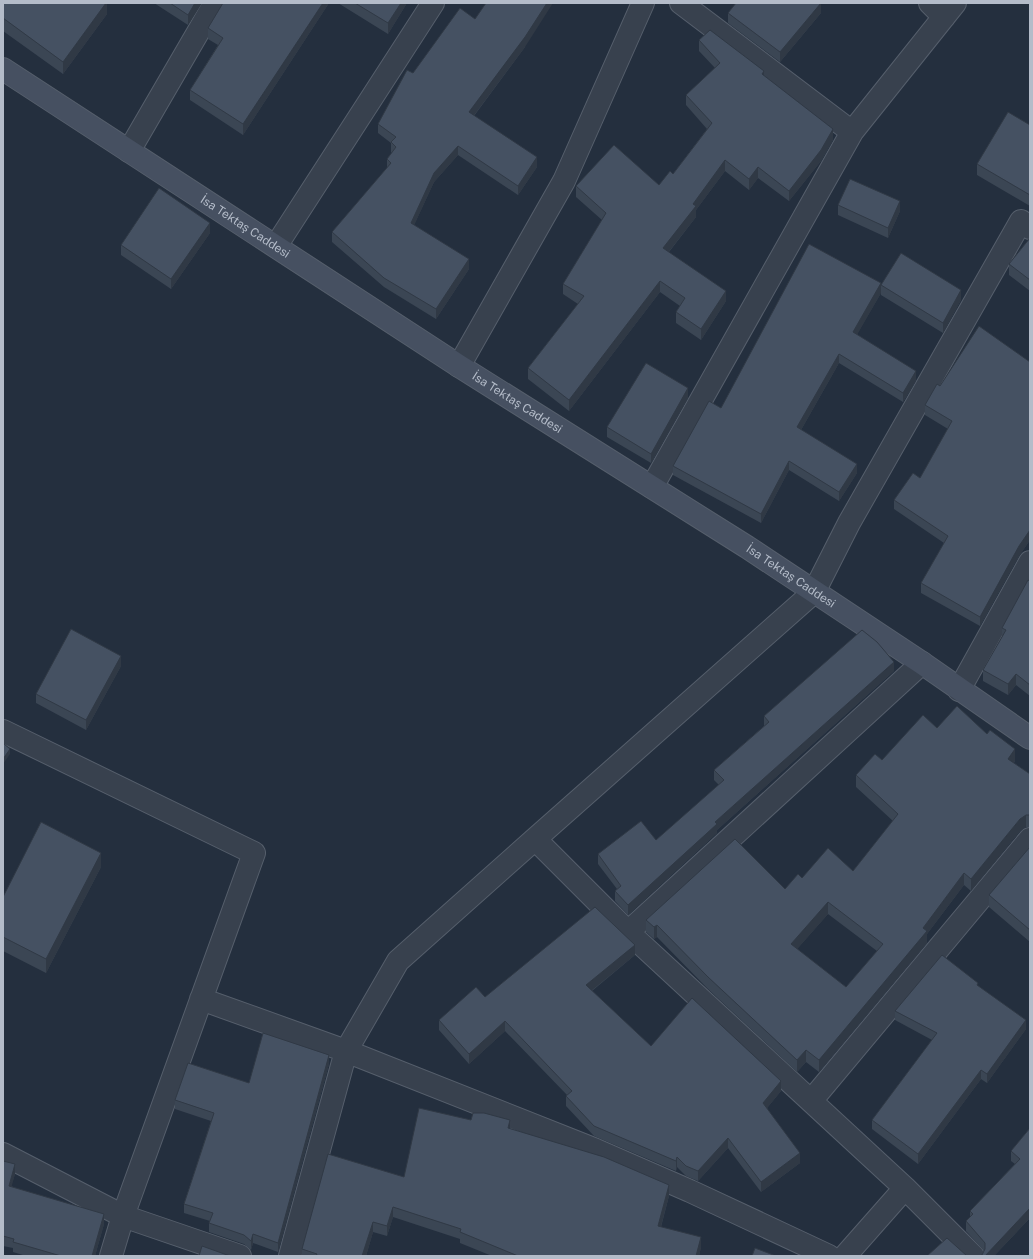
<svg xmlns="http://www.w3.org/2000/svg" width="1033" height="1259" font-family="'Public Sans',sans-serif">
	<style>
		.lines { fill: none; stroke-linecap: round; stroke-linejoin: round }
		.street-casing { stroke: #565f6c; stroke-width: 24 }
		.secondary-casing { stroke: #565f6c; stroke-width: 24 }
		.street { stroke: #38414e; stroke-width: 22 }
		.secondary { stroke: #465061; stroke-width: 22 }
		.wall { fill: #3b4654; fill-rule: evenodd }
		.shaded-wall { fill: #303945 }
		.building { fill: #455162; stroke: #303945; fill-rule: evenodd }
		.labels { text-anchor: middle; stroke-width: 3; stroke-linejoin: round; paint-order: stroke }
		.street-label { font-size: 12px; fill: #b4bcc9; stroke: #1d2633 }
	</style>
	<rect width="100%" height="100%" fill="#242f3e"/>
	<g class="lines">
		<g class="street-casing">
			<path id="street" d="M681 3 852 132
				M930 3 944 17
				M129 151 215 3
				M276 246 433 3
				M459 366 564 181 643 3
				M652 487 852 132 955 3
				M959 690 1030 562
				M3 731 254 853 123 1216 111 1256
				M535 839 398 961 346 1051 596 1150 690 1191 829 1256
				M628 932 535 839 814 592 849 523 1021 221 1030 228
				M201 999 346 1051 290 1256
				M811 1101 1030 839
				M3 1154 123 1216 240 1256
				M905 1188 628 932 922 663
				M845 1256 905 1188 973 1256"/>
		</g>
		<g class="secondary-casing">
			<g id="secondary">
				<path id="s1" d="M3 69 459 366 747 547 922 663 1030 738"/>
			</g>
		</g>
		<use href="#street" class="street"/>
		<use href="#secondary" class="secondary"/>
	</g>
	<path class="wall" d="M3 3H107V14L63 74 3 31Z
		M154 3H202L188 25Z
		M329 3 243 135 190 100V90L218 45 208 39V28Z
		M338 3H407L388 34Z
		M728 13H821L780 62 728 23Z
		M475 19 525 47 474 116 537 167 518 195 458 155 434 182 414 225 469 269 436 319 384 287 332 242V232L387 168V159L392 153 391 152V143L378 133V124L413 73Z
		M699 40 764 76 833 140 821 161 789 201 758 178 749 190 725 171 696 210V217L669 252 726 301 701 340 676 323V312L680 306 660 292 569 411 528 379V368L578 304 563 294V284L602 220 576 197V186L659 185 673 174 707 129 686 105V95L715 68 699 51Z
		M1030 125V206L977 175V164Z
		M838 205 900 211 888 238 838 215Z
		M210 233 171 289 121 255V245Z
		M1030 238V291L1009 275V264Z
		M881 285 961 300 943 333 881 295Z
		M881 293 857 334 916 381 903 402 839 363 801 430 857 473 839 501 789 470 761 523 673 475V466L721 408Z
		M1030 362V540L1019 556 980 626 921 593V583L944 543 894 509V500L920 478 948 429 925 415V405L940 386Z
		M688 398 651 463 607 437V427Z
		M1030 581V696L1016 685 1008 695 983 681V670L1002 637V628Z
		M121 666 86 730 36 703V694Z
		M894 671 717 830V833L628 915 615 901V891L617 889 598 864V854L656 840 719 785 714 780V770L764 726V716Z
		M937 728 1015 761 1014 763 1030 774V827H1026L1020 831 971 891 964 885 927 934V943L922 949 819 1072 806 1062 797 1072 708 989 657 937 654 939 646 932V920L785 889 802 878 853 871 893 821 856 787V775ZM828 914 877 951 846 987 797 949Z
		M1030 847V942L989 907V895Z
		M101 867 46 973 3 951V897Z
		M635 955 592 991 651 1046 781 1091 767 1108 800 1163 761 1192 728 1148 698 1181 686 1176 677 1167 676 1171 594 1136 566 1106V1096L567 1095 505 1031 469 1064 439 1030V1020L485 997Z
		M978 986 1026 1029 987 1083 981 1079 918 1164 872 1129V1120L932 1040 895 1020V1011Z
		M329 1064 278 1252 253 1243 251 1250 244 1244 209 1232V1223L210 1221 184 1213V1204L211 1121 175 1109V1100Z
		M1030 1128V1218L994 1256H980L982 1255 984 1251 966 1231V1221L970 1217V1211L1015 1164 1011 1161V1151Z
		M510 1129 669 1196 661 1227 701 1247 699 1256H492L460 1243V1239L393 1217 387 1236 373 1232 366 1256H302V1249L404 1177Z
		M3 1161 15 1174 11 1186 104 1224 95 1256H26L13 1252V1248L3 1246Z"/>
	<path class="shaded-wall" d="M106 3H107V14L63 74V62Z
		M195 3H202L188 25V15Z
		M323 3H329L243 135V124Z
		M401 3H407L388 34V23Z
		M547 3H553L525 47 469 122V112Z
		M821 3V13L780 62V52Z
		M764 71V82L762 74Z
		M833 129V140L821 161 789 201V191Z
		M458 146V155L434 182 411 232V223L434 173Z
		M537 157V167L518 195V186Z
		M725 160V171L696 210V217L663 259V248L693 204Z
		M758 167V178L749 190V179Z
		M900 201V211L888 238V228Z
		M210 223V233L171 289V279Z
		M469 259V269L436 319V309Z
		M660 281V292L569 411V400Z
		M881 283V293L853 342V332Z
		M961 290V300L943 333V323Z
		M726 291V301L701 340V329Z
		M839 354V363L797 437V427Z
		M916 371V381L903 402V393Z
		M688 388V398L651 463V454Z
		M789 461V470L761 523V514Z
		M857 464V473L839 501V492Z
		M1030 530V540L1019 556 980 626V617L1019 546Z
		M121 656V666L86 730V720Z
		M894 662V671L717 830V833L628 915V905L715 822Z
		M1016 674V685L1008 695V684Z
		M10 749V754L3 764V759Z
		M1015 749V761L1008 770V759Z
		M1026 815V827L1020 831 971 891V879L1020 819Z
		M101 853V867L46 973V959Z
		M964 873V885L927 934V943L819 1072V1060L923 928Z
		M828 902V914L791 956V944Z
		M657 925V937L654 939V927Z
		M635 945V955L586 995V985Z
		M1026 1020V1029L987 1083V1074Z
		M505 1021V1031L469 1064V1054Z
		M806 1050V1062L797 1072V1060Z
		M329 1055V1064L278 1252V1243Z
		M981 1070V1079L918 1164V1154Z
		M781 1081V1091L763 1113V1103Z
		M510 1120V1131L508 1128Z
		M728 1138V1148L698 1181V1171Z
		M800 1153V1163L761 1192V1182Z
		M677 1157V1167L676 1171V1161Z
		M15 1164V1174L9 1196V1186Z
		M669 1185V1196L658 1237V1226Z
		M393 1207V1217L387 1236V1226Z
		M1030 1208V1218L994 1256H985Z
		M104 1214V1224L95 1256H92Z
		M373 1222V1232L366 1256H362Z
		M253 1234V1243L251 1250V1241Z
		M701 1237V1247L699 1256H696Z"/>
	<path class="building" d="M3 3H106L63 62 3 18Z
		M170 3H195L188 15Z
		M223 3H323L243 124 190 90 223 38 208 28Z
		M355 3H401L388 23Z
		M486 3H547L525 37 469 112 537 157 518 186 458 146 434 173 411 223 469 259 436 309 384 278 332 232 391 163 387 159 396 147 391 142 396 137 378 124 407 70 413 73 460 8 475 19Z
		M736 3H821L780 52 728 13Z
		M710 30 764 71 762 74 833 129 821 150 789 191 758 167 749 179 725 160 693 204 696 206 663 248 726 291 701 329 676 312 685 298 660 281 569 400 528 368 584 296 563 284 606 213 576 186 614 145 659 185 670 171 673 174 712 123 686 95 720 63 699 40Z
		M1008 112 1030 125V195L977 164Z
		M850 179 900 201 888 228 838 205Z
		M159 188 210 223 171 279 121 245Z
		M1030 238V280L1009 264Z
		M809 244 881 283 853 332 916 371 903 393 839 354 797 427 857 464 839 492 789 461 761 514 673 466 709 401 721 408Z
		M901 253 961 290 943 323 881 285Z
		M979 326 1030 362V370L1029 371 1030 372V530L1019 546 980 617 921 583 948 536 894 500 913 473 920 478 952 421 925 405 937 384 940 386Z
		M646 363 688 388 651 454 607 427Z
		M1028 580 1030 581V685L1016 674 1008 684 983 670 1006 630 1002 628Z
		M71 629 121 656 86 720 36 694Z
		M862 630 877 642 894 662 715 822 717 824 628 905 615 891 621 886 598 854 641 821 656 840 724 780 714 770 769 722 764 716Z
		M957 706 987 734 990 730 1015 749 1008 759 1030 774V815H1026L1020 819 971 879 964 873 923 928 927 931 922 937 819 1060 806 1050 797 1060 708 977 657 925 654 927 646 920 735 839 785 889 798 874 802 878 828 848 853 871 898 814 856 775 875 754 882 760 923 715 937 728ZM828 902 883 944 846 987 791 944Z
		M3 743 10 749 3 759Z
		M41 822 101 853 46 959 3 937V897Z
		M1030 847V930L989 895Z
		M595 907 635 945 586 985 651 1046 692 998 781 1081 763 1103 800 1153 761 1182 728 1138 698 1171 686 1166 677 1157 676 1161 594 1126 566 1096 572 1091 505 1021 469 1054 439 1020 476 987 485 997Z
		M942 955 978 983 977 985 1026 1020 987 1074 981 1070 918 1154 872 1120 937 1033 895 1011Z
		M263 1033 329 1055 278 1243 253 1234 251 1241 244 1235 209 1223 213 1213 184 1204 214 1113 175 1100 188 1063 249 1083Z
		M419 1108 471 1120 473 1113H484L510 1120 508 1128 604 1157 669 1185 658 1226 701 1237 696 1256H518L460 1232 461 1229 393 1207 387 1226 373 1222 362 1256H316L317 1254 302 1249 328 1154 404 1177Z
		M1030 1128V1208L985 1256H980L982 1255 985 1249V1243L966 1221 973 1214 970 1211 1020 1159 1011 1151Z
		M3 1161 15 1164 9 1186 104 1214 92 1256H61L13 1242 14 1239 3 1236Z
		M947 1238 967 1256H927Z
		M202 1246 230 1256H199Z
		M755 1248 776 1256H752Z"/>
	<g class="labels">
		<g class="street-label">
			<text dy="4" stroke="none"><textPath href="#s1" startOffset="289">İsa Tektaş Caddesi</textPath></text>
			<text dy="4" stroke="none"><textPath href="#s1" startOffset="613">İsa Tektaş Caddesi</textPath></text>
			<text dy="4" stroke="none"><textPath href="#s1" startOffset="937">İsa Tektaş Caddesi</textPath></text>
		</g>
	</g>
	<rect width="1033" height="1259" fill="none" stroke="#b4bcc9" stroke-width="8"/>
</svg>
